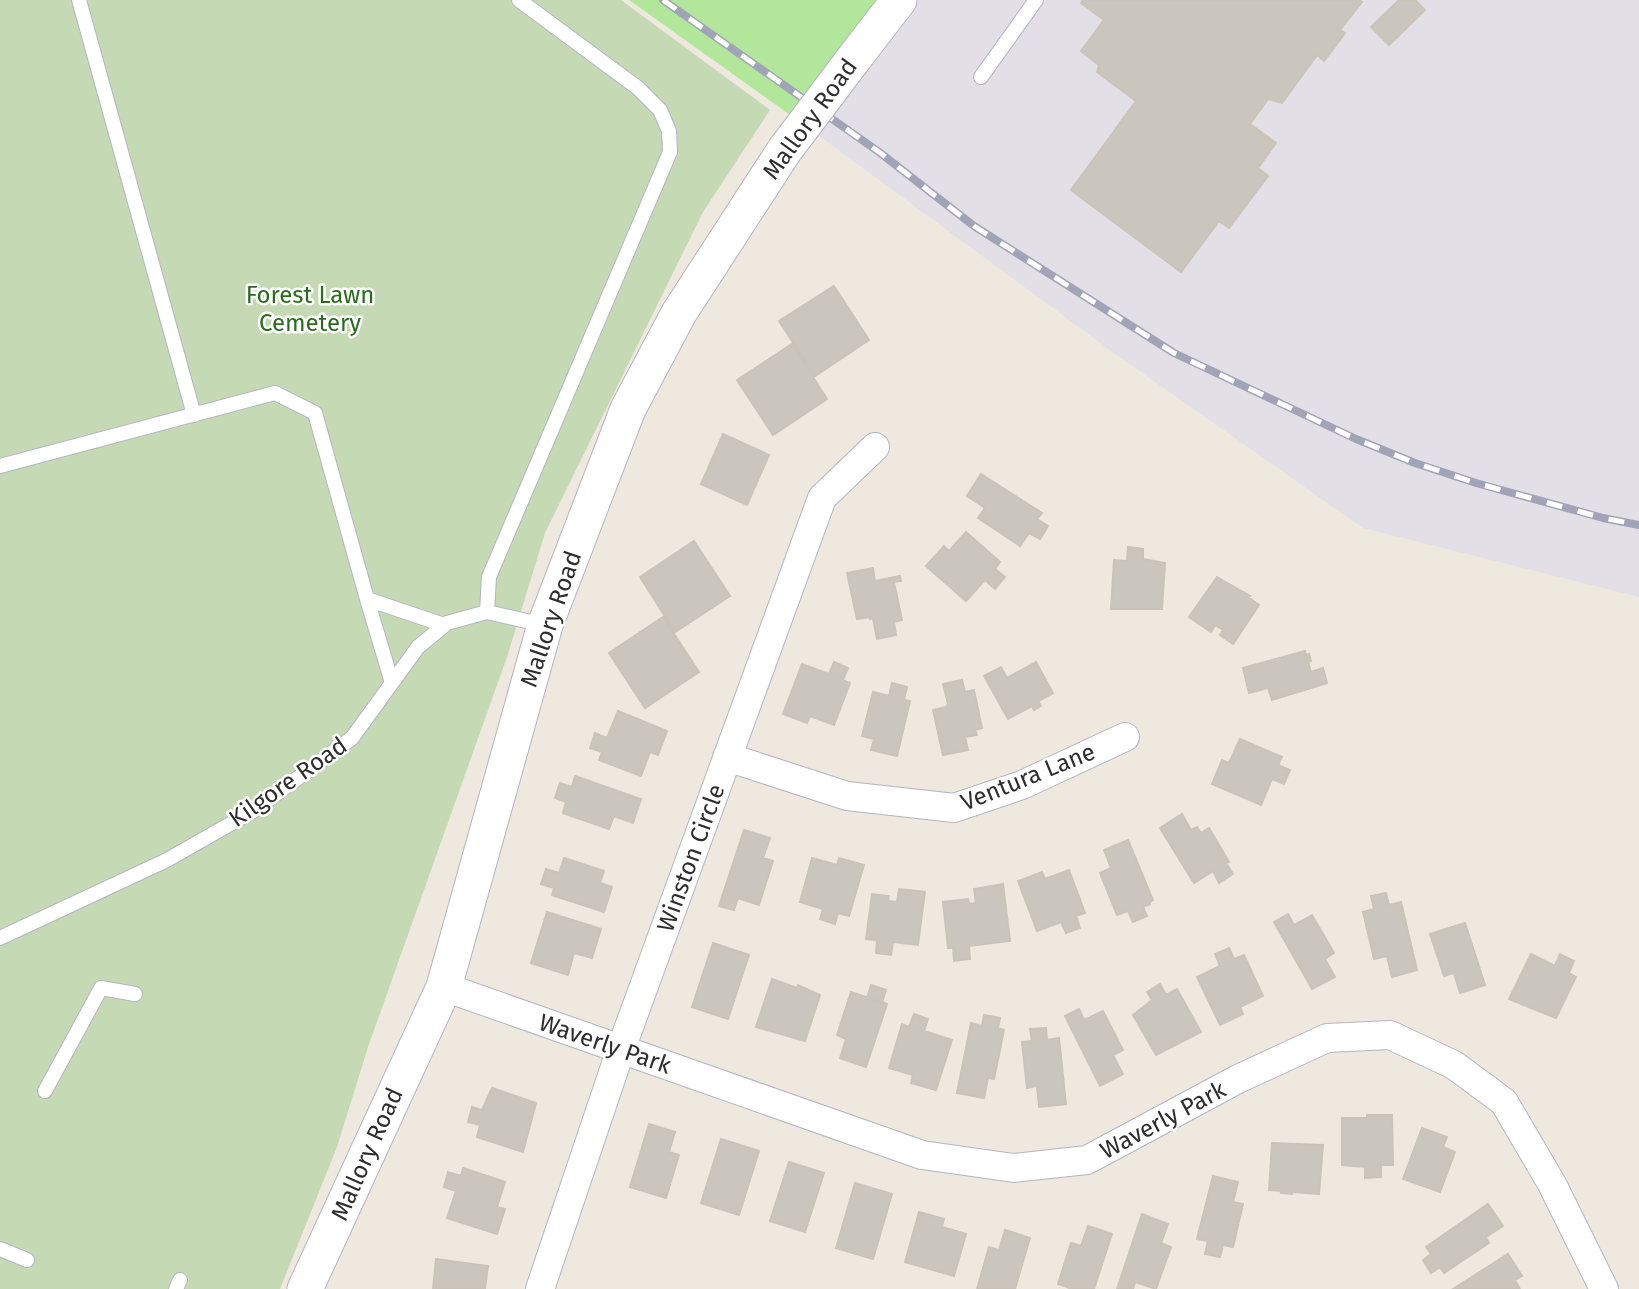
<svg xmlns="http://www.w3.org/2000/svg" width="1639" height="1289" font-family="'Fira Sans',sans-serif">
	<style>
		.industrial { fill: #e2dfe7 }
		.green { fill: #b2e69a }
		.cemetery { fill: #c6d9b5 }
		.building { fill: #cac6bd; stroke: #cac4b8; stroke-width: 2 }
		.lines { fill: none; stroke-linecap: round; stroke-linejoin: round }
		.service-casing { stroke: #b3b5c0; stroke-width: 16 }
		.minor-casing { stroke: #b3b5c0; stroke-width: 30 }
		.tertiary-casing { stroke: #b3b5c0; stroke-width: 37 }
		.service { stroke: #fff; stroke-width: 14 }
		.minor { stroke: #fff; stroke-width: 28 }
		.tertiary { stroke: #fff; stroke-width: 35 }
		.rail-casing { stroke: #a1a4b7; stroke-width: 8 }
		.rail { stroke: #fff; stroke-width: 5; stroke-dasharray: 16; stroke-linecap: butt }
		.tertiary-bridge-casing { stroke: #b3b5c0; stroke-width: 37; stroke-linecap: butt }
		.tertiary-bridge { stroke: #fff; stroke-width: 35 }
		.labels { text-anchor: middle; stroke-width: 5; stroke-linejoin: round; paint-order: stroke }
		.street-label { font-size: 24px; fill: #2d2d2d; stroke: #fff }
		.park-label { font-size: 24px; fill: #286e19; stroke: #fff }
	</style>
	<rect width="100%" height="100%" fill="#eee8df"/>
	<path class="industrial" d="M912 0H1639V597L1363 528 1118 356 814 132Z"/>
	<path class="green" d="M629 0H912L814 132Z"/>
	<path class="cemetery" d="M0 0H621L770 110 703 212 545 533 507 657 368 1047 337 1147 280 1289H0Z"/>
	<path class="building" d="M1083 0H1359L1362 2 1340 30 1345 33 1324 61 1317 55 1282 103 1268 99 1250 124 1276 143 1258 168 1268 176 1229 228 1219 221 1181 272 1071 190 1136 101 1097 72 1099 65 1081 51 1104 20 1081 3Z
		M1399 0H1415L1425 10 1389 45 1371 27Z
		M834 286 869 340 815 376 779 321Z
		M792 344 827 399 773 435 737 380Z
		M723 434 769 455 747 505 701 484Z
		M981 474 1042 513 1037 519 1048 526 1040 539 1029 533 1020 546 978 518 985 508 967 496Z
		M966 532 1000 562 995 569 1005 577 995 589 985 580 966 601 926 566 944 546 949 551Z
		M694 541 730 596 675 632 640 577Z
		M1128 547 1143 549V559L1165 563 1162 609H1111L1114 560 1127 561Z
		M873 568 875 581 900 576 901 581 894 582 902 620 894 622 896 635 877 639 873 618 870 619V617L857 619 847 573Z
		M1217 577 1250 596 1248 597 1259 605 1233 644 1220 635 1223 630 1215 625 1211 632 1189 617Z
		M663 617 699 672 645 708 609 653Z
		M1305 651 1306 655 1309 654 1311 661 1308 662 1311 672 1323 668 1327 683 1272 700 1268 688 1249 693 1243 668Z
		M834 662 848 668 843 680 850 683 834 725 810 716 807 723 783 714 802 664 829 674Z
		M1036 662 1053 693 1038 701 1041 706 1034 710 1032 706 1008 719 984 676 1001 667 1007 678Z
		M962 680 965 692 974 690 982 728 975 730 977 735 965 737 968 750 943 755 933 710 946 707 948 704 943 684Z
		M892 683 907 687 904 700 910 701 897 756 871 750 874 739 862 736 873 692 889 696Z
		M618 711 667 731 658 755 650 752 641 776 599 760 602 752 590 748 595 733 607 738Z
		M1240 739 1282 757 1278 765 1290 770 1284 784 1272 779 1261 805 1212 784 1222 760 1229 763Z
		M575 776 641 799 633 823 614 816 609 829 563 813 566 802 555 798 560 783 572 787Z
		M1182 814 1191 830 1197 827 1201 833 1209 828 1229 862 1226 863 1233 874 1219 883 1213 871 1194 883 1160 828Z
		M744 830 770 838 763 858 773 861 759 905 738 898 734 910 719 906Z
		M1128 840 1153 900 1150 902V904L1143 907 1147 916 1133 922 1128 911 1117 915 1100 873 1111 868 1104 850Z
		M564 858 604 871 600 883 612 887 604 912 552 895 554 888 541 884 546 869 559 873Z
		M812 858 837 865 839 858 864 865 849 916 838 913 835 924 820 919 823 909 800 902Z
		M1069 870 1085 913 1076 916 1080 928 1066 933 1061 922 1037 931 1018 881 1042 872 1045 879Z
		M1003 884 1010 941 969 946 970 959 954 961 953 948H948L943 902 968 899 969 904 976 903 974 889Z
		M899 889 925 892 918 945 893 942 891 955 876 953 877 940 866 939 872 894 889 896 888 901 897 902Z
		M1386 893 1389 905 1401 902 1417 970 1392 977 1387 956 1374 959 1363 912 1374 909 1371 896Z
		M547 912 601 929 592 958 574 953 568 975 531 963Z
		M1288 914 1294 925 1312 915 1334 953 1325 959 1335 977 1312 989 1274 922Z
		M1465 923 1485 985 1460 993 1454 973 1444 976 1430 934Z
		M713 943 749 955 728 1019 692 1007Z
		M1229 948 1234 959 1244 955 1263 996 1240 1007 1243 1014 1220 1025 1197 977 1220 966 1215 954Z
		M1531 954 1555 966 1560 954 1574 961 1569 973 1576 977 1556 1018 1509 999Z
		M772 979 797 988 798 985 820 995 805 1041 756 1027Z
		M1160 984 1166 995 1177 989 1201 1032 1156 1055 1133 1015 1152 1000 1147 992Z
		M871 985 886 990 882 1003 867 998Z
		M851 992 887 1004 866 1067 840 1058 846 1039 837 1035Z
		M1079 1009 1084 1020 1103 1011 1123 1050 1113 1055 1123 1074 1100 1086 1065 1016Z
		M914 1014 928 1019 924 1031 952 1040 936 1090 911 1083 913 1075 889 1068 902 1024 909 1027Z
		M984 1015 1000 1018 998 1028 1004 1030 994 1079 988 1078 984 1098 957 1093 971 1023 982 1026Z
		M1046 1028 1047 1040 1059 1038 1066 1104 1039 1107 1037 1086 1027 1088 1022 1042 1032 1041 1030 1029Z
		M492 1088 536 1103 523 1152 477 1137 480 1125 468 1122 472 1107 482 1110Z
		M1367 1115H1392L1393 1165H1381V1177L1365 1178V1167L1342 1165V1118H1367Z
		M649 1124 675 1132 669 1152 679 1155 666 1198 630 1187Z
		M1422 1128 1447 1137 1443 1147 1455 1152 1440 1192 1403 1179Z
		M721 1139 759 1151 739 1215 701 1203Z
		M1272 1143 1323 1145 1319 1194 1292 1192V1194L1281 1193 1282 1191 1269 1190Z
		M789 1162 824 1173 805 1232 770 1221Z
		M463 1168 505 1182 497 1207 505 1209 497 1234 447 1218 456 1191 444 1187 448 1172 461 1176Z
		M1213 1176 1238 1182 1233 1202 1243 1204 1233 1247 1223 1245 1220 1257 1205 1254 1208 1241 1197 1239Z
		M855 1183 892 1194 873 1259 836 1248Z
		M1488 1204 1503 1226 1486 1237 1489 1243 1444 1273 1440 1267 1431 1273 1423 1260 1431 1254 1426 1247Z
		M919 1212 944 1219 942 1227 966 1234 954 1276 905 1262Z
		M1142 1214 1168 1224 1161 1243 1171 1247 1156 1289 1135 1282 1133 1289H1117Z
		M1088 1226 1112 1234 1094 1289H1072L1058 1284 1071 1243 1081 1246Z
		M1005 1230 1030 1238 1015 1289H977L989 1247 999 1250Z
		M1508 1254 1522 1276 1515 1280 1520 1289H1453Z
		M436 1259 488 1266 485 1289H433Z"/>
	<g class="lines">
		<g class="service-casing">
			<path id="service" d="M79 0 194 415
				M981 77 1036 0
				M0 466 275 393 315 413 367 599 444 625
				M367 599 392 683
				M487 612 489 577 670 152 669 131 660 110 638 88 519 0
				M0 938 167 860 253 811 352 738 418 647 447 623 487 612 544 625
				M45 1091 101 988 135 994
				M0 1249 27 1260
				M176 1289 180 1280"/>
		</g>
		<g class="minor-casing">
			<path id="minor" d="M727 757 847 796 954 808 1022 785 1125 737
				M444 987 922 1155 1014 1168 1087 1160 1238 1079 1327 1038 1390 1035 1454 1065 1504 1102 1552 1184 1604 1289
				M540 1289 621 1049 822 498 875 447"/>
		</g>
		<g class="tertiary-casing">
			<path id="tertiary" d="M855 57 899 0
				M305 1289 444 987 545 625 628 409 679 313 784 151"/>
		</g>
		<use href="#service" class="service"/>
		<use href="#minor" class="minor"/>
		<use href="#tertiary" class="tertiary"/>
		<g class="rail-casing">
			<path id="rail" d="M663 0 879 152 974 226 1174 353 1356 439 1415 463 1476 483 1603 518 1639 525"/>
		</g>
		<use href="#rail" class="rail"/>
		<g class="tertiary-bridge-casing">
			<path id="tertiary-bridge" d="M784 151 855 57"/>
		</g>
		<use href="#tertiary-bridge" class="tertiary-bridge"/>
	</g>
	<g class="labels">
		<g class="street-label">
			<text transform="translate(810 119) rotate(-54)" y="8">Mallory Road</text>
			<text transform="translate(551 619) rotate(-71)" y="8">Mallory Road</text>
			<text transform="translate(1028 777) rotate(-22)" y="8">Ventura Lane</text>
			<text transform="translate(288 782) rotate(-35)" y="8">Kilgore Road</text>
			<text transform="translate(691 858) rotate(-70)" y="8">Winston Circle</text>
			<text transform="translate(605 1044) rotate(19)" y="8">Waverly Park</text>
			<text transform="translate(1163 1120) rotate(-28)" y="8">Waverly Park</text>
			<text transform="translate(367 1154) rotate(-66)" y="8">Mallory Road</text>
		</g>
		<g class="park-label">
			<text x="310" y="303">Forest Lawn<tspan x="310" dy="28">Cemetery</tspan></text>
		</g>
	</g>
</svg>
